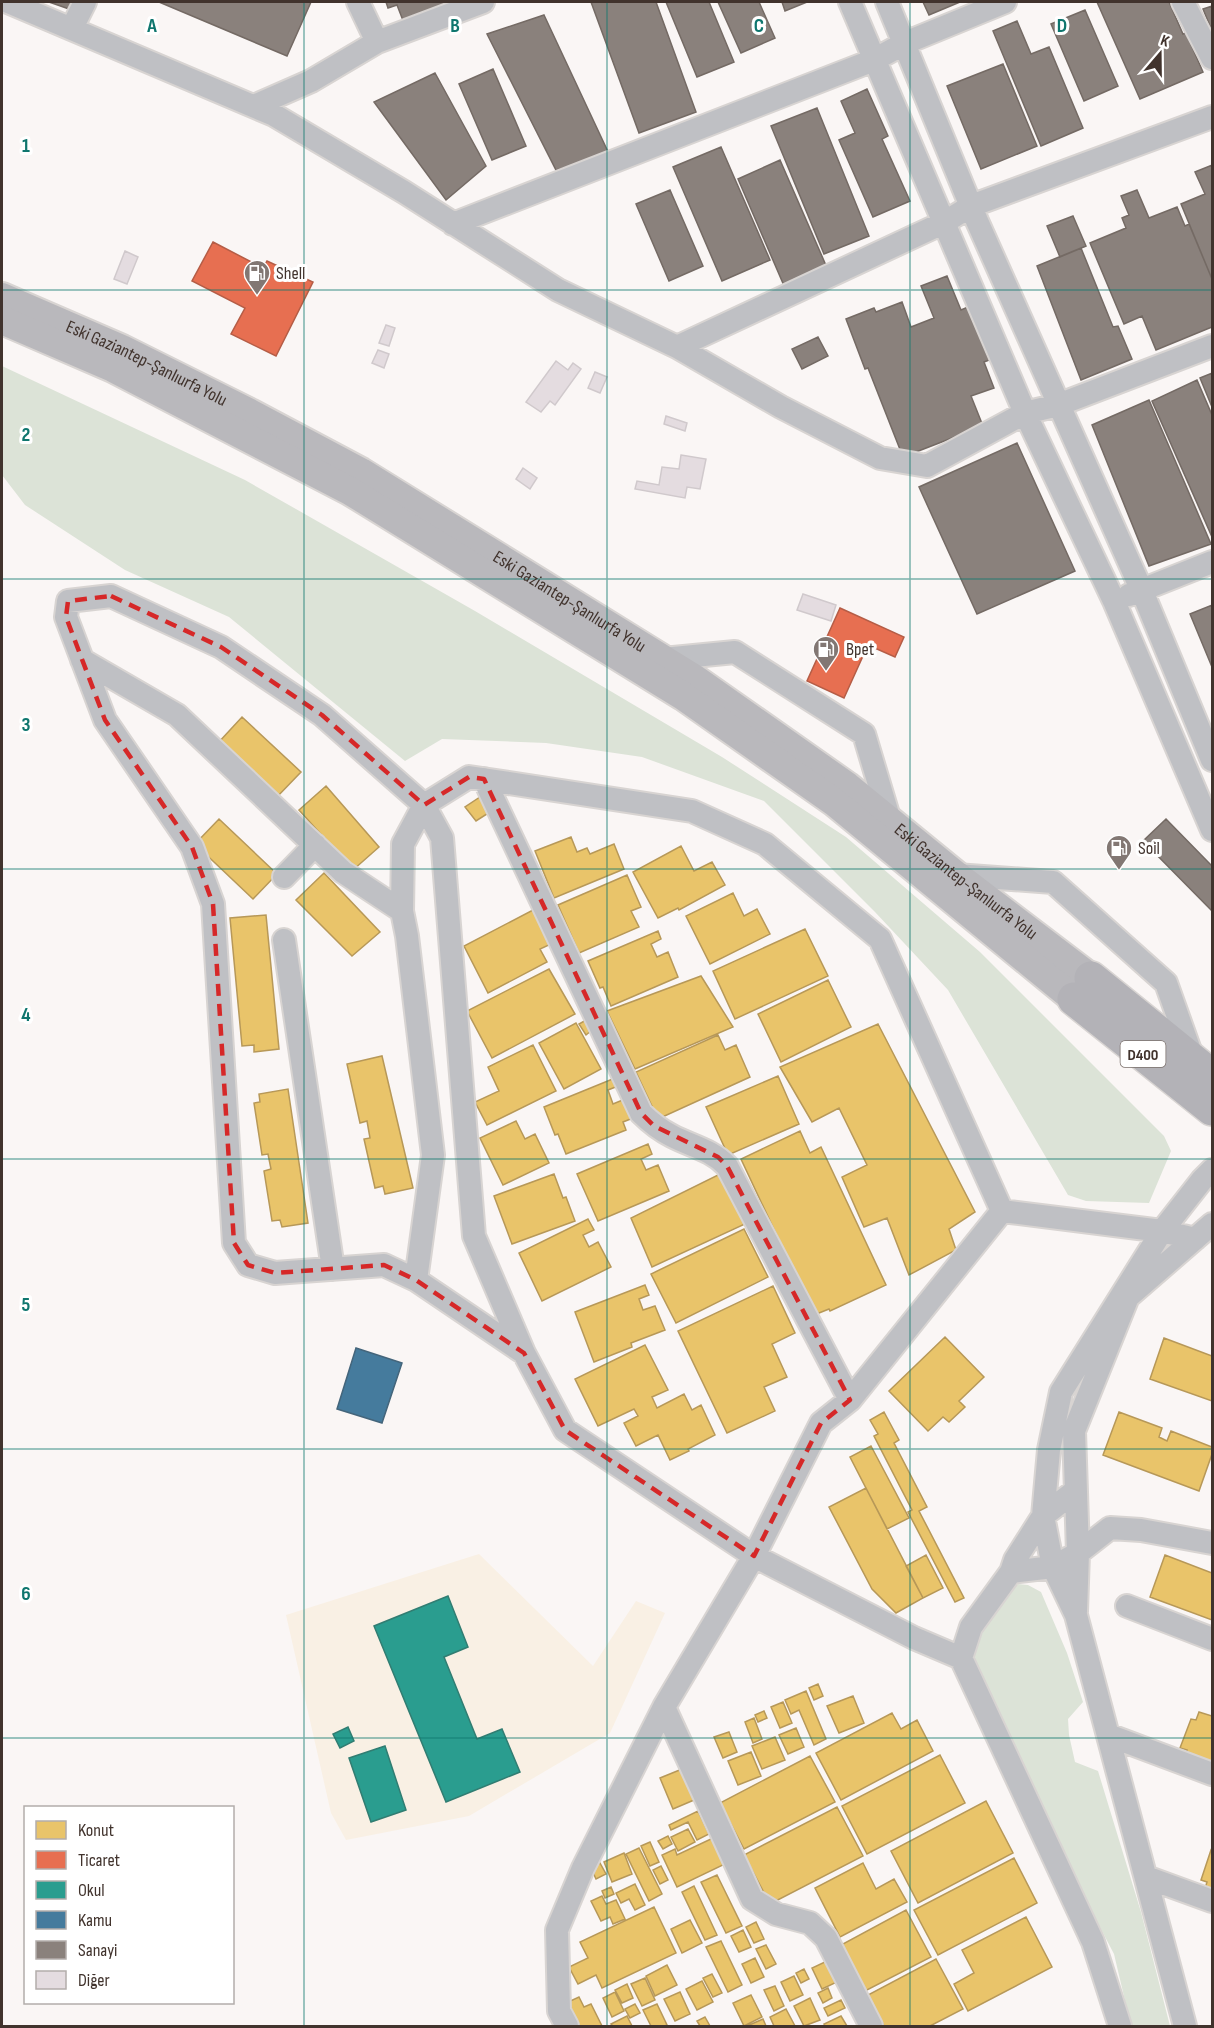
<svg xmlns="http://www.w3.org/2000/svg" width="1214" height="2028" font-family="'Sofia Sans Condensed',sans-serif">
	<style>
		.education { fill: #f9f0e4 }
		.green { fill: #dce3d7 }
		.homes { fill: #e9c46a; stroke: #b79858; stroke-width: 1.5 }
		.shops { fill: #e76f51; stroke: #b55d46; stroke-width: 1.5 }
		.schools { fill: #2a9d8f; stroke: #317d72; stroke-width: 1.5 }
		.public { fill: #457b9d; stroke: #44657b; stroke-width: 1.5 }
		.industry { fill: #8a817c; stroke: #746a64; stroke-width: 1.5 }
		.building { fill: #e4dce0; stroke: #d0c9cc; stroke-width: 1.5 }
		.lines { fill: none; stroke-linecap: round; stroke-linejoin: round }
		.minor-casing { stroke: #d8d4d2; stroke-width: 26 }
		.major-casing { stroke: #d8d4d2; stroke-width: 32 }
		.highway-casing { stroke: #d8d4d2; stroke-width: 36 }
		.minor { stroke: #bfc0c4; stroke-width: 22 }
		.major { stroke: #b9b8bc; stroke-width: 28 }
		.highway { stroke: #b3b2b7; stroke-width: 33 }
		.marked { fill: none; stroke: #d62828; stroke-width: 4.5; stroke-dasharray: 12 8; stroke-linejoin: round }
		.grid { fill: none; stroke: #0f766e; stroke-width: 1.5; stroke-opacity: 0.55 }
		.labels { text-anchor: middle; stroke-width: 6; stroke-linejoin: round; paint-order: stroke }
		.shield { fill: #fff; stroke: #7a706c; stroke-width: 1.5 }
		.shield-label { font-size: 16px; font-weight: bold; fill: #41332d }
		.poi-label { font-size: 18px; fill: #41332d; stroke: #fff; text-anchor: start }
		.street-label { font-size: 18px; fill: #41332d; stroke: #fff }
		.grid-label { font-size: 20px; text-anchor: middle; font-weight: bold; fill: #0f766e; stroke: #fff; stroke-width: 6; stroke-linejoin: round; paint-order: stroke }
	</style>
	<rect width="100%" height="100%" fill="#faf6f5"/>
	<path class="education" d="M479 1554 593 1666 636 1601 665 1613 610 1733 469 1816 346 1840 331 1813 286 1615Z"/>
	<path class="green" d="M2 366 245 480 475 611 722 757 846 837 980 952 1164 1136 1171 1151 1149 1203 1086 1201 1068 1195 948 990 875 912 764 801 642 757 546 743 442 739 405 761 229 617 125 570 25 505 2 475Z
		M1018 1584 1028 1585 1041 1592 1067 1653 1083 1702 1068 1719 1069 1735 1075 1762 1098 1771 1141 1912 1170 2026H1131L1114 1954 1026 1786 970 1661 975 1632Z"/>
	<path class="homes" d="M242 717 301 772 276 798 218 743Z
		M326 786 379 847 353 870 299 810Z
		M480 797 490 812 476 821 465 807Z
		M219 819 277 874 253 899 195 844Z
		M571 837 577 852 587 848 590 854 614 844 624 869 554 898 535 851Z
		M681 846 694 871 712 862 725 885 679 910 678 908 658 918 633 872Z
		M324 873 380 932 352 956 296 900Z
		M627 875 641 907 631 911 639 927 579 953 558 905Z
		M733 893 744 916 757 909 770 934 710 964 686 916Z
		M533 910 551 944 540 949 547 962 488 993 464 946Z
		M266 915 279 1049 254 1052V1045L242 1046 230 918Z
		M805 929 828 976 735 1019 713 971Z
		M658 931 661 939 651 944 657 957 668 952 678 977 611 1006 603 987 600 988 588 961Z
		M549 969 575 1014 492 1058 467 1011Z
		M701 976 733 1027 635 1069 607 1011Z
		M828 980 851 1027 781 1062 758 1014Z
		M586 1020 592 1030 586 1035 579 1024Z
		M576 1023 601 1069 564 1089 539 1043Z
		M878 1024 975 1212 949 1229 956 1250 909 1275 887 1218 864 1227 842 1177 867 1165 839 1108 812 1122 780 1067Z
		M718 1035 725 1050 736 1045 750 1077 658 1119 636 1072Z
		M533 1045 556 1091 487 1125 475 1102 499 1091 488 1067Z
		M382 1056 413 1188 385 1194 383 1186 375 1188 364 1139 370 1138 367 1121 360 1123 347 1064Z
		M778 1076 799 1124 728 1155 706 1107Z
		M615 1078 618 1086 608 1090 613 1104 625 1099 633 1118 623 1122 626 1130 566 1154 558 1134 555 1135 544 1107Z
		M288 1089 308 1223 282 1227 280 1220 272 1221 264 1171 271 1169 268 1154 262 1155 254 1103 260 1102 259 1094Z
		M516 1121 525 1139 535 1134 549 1163 503 1185 480 1138Z
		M800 1131 810 1153 821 1147 886 1285 830 1311 829 1309 814 1315 741 1159Z
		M648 1144 652 1154 641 1159 646 1170 658 1165 669 1191 598 1221 577 1174Z
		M554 1174 563 1198 566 1197 575 1221 512 1244 494 1196Z
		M720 1174 745 1224 652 1267 631 1218Z
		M588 1219 594 1230 583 1235 589 1247 598 1242 611 1267 542 1301 519 1253Z
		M744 1229 768 1277 676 1323 651 1274Z
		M645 1285 649 1295 639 1299 643 1310 655 1306 665 1330 631 1343 632 1347 594 1362 575 1312Z
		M773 1286 795 1333 772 1344 787 1377 764 1387 775 1411 727 1433 678 1331Z
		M945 1337 984 1377 959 1401 965 1407 949 1422 943 1417 928 1431 889 1391Z
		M1164 1338 1212 1356V1401L1150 1379Z
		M645 1345 668 1390 652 1397 657 1408 684 1394 692 1410 701 1405 715 1435 688 1449 689 1451 670 1460 658 1435 636 1446 624 1423 638 1416 634 1409 598 1426 575 1379Z
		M884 1412 899 1440 894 1443 927 1507 919 1511 964 1598 955 1602 908 1512 912 1510 874 1436 878 1434 870 1420Z
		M1119 1412 1162 1428 1159 1437 1167 1441 1171 1431 1212 1447V1454L1199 1491 1103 1455Z
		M871 1446 909 1518 887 1529 850 1457Z
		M866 1488 923 1598 896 1613 872 1589 829 1507Z
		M926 1555 943 1588 923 1598 906 1566Z
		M1165 1555 1212 1573V1620L1150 1597Z
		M818 1684 823 1696 814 1700 809 1688Z
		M806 1691 826 1739 814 1745 799 1710 791 1714 785 1700Z
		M853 1696 864 1723 839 1733 827 1706Z
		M783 1702 792 1723 780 1728 771 1707Z
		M764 1711 767 1718 758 1722 755 1715Z
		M1199 1712 1212 1716V1762L1208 1760 1206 1768 1183 1760 1187 1750 1180 1748 1191 1719 1196 1720Z
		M892 1713 901 1729 917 1720 933 1751 841 1800 816 1753Z
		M754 1718 762 1739 753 1743 745 1722Z
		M796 1728 804 1747 788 1754 779 1735Z
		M729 1732 737 1752 723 1758 714 1737Z
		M775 1737 785 1760 762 1769 752 1746Z
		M751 1752 761 1776 738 1785 728 1761Z
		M940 1755 965 1803 867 1854 842 1806Z
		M810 1756 835 1802 744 1849 720 1803Z
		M682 1769 694 1800 673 1809 660 1778Z
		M986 1801 1013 1853 918 1903 891 1851Z
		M837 1807 863 1856 770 1904 744 1855Z
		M698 1811 709 1834 697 1840 688 1822 671 1830 669 1825Z
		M688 1829 695 1842 678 1851 671 1837Z
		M668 1836 672 1844 663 1849 658 1841Z
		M713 1838 725 1864 677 1887 662 1855 675 1849 677 1855Z
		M650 1842 659 1862 650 1866 641 1846Z
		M639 1848 662 1894 649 1901 626 1854Z
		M1211 1850 1212 1851V1895L1204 1892 1207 1882 1201 1880Z
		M624 1853 632 1874 612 1882 604 1862Z
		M1014 1858 1037 1903 938 1955 914 1910Z
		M600 1863 606 1874 596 1879 591 1868Z
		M863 1863 876 1889 894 1879 907 1902 840 1937 815 1888Z
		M661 1866 668 1880 660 1884 653 1870Z
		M717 1875 742 1926 726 1933 701 1882Z
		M635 1884 645 1905 635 1910 629 1899 621 1903 616 1893Z
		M694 1886 717 1935 705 1940 682 1892Z
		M611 1887 614 1894 605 1898 602 1891Z
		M602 1896 606 1904 616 1900 625 1919 613 1924 610 1917 601 1921 591 1901Z
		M654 1907 676 1953 602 1988 596 1975 578 1984 569 1967 588 1958 580 1942Z
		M906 1910 931 1957 865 1991 841 1945Z
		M1026 1917 1052 1967 968 2011 954 1984 974 1973 962 1950Z
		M690 1920 702 1943 682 1953 671 1929Z
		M756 1922 764 1939 754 1943 746 1927Z
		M743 1930 751 1947 739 1952 731 1936Z
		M721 1941 742 1985 728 1992 706 1947Z
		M766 1945 776 1964 766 1969 756 1949Z
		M755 1958 764 1977 751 1983 742 1964Z
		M936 1959 963 2009 930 2026H884L868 1995Z
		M827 1961 837 1982 822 1989 812 1968Z
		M667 1965 677 1985 655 1996 646 1976Z
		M804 1969 809 1979 801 1983 796 1973Z
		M712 1974 722 1993 713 1997 703 1978Z
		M794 1976 803 1995 790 2001 781 1982Z
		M645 1978 655 2000 642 2006 631 1984Z
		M702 1981 713 2002 697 2010 686 1989Z
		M627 1984 633 1998 622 2003 615 1990Z
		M775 1986 784 2006 774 2011 764 1990Z
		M828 1988 832 1998 823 2003 818 1993Z
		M615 1992 624 2011 612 2017 603 1998Z
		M680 1992 690 2014 675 2021 664 1999Z
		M751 1995 762 2017 744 2026 733 2003Z
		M579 1997 584 2007 591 2004 602 2026H579L568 2002Z
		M810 1998 820 2020 804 2026 794 2006Z
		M841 2000 845 2008 828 2016 824 2008Z
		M635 2004 640 2013 630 2018 625 2009Z
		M657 2004 667 2025 665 2026H651L643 2010Z
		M786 2009 795 2026H774L770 2017Z
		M627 2016 632 2026H613L611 2024Z
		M841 2016 847 2026H825L824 2024Z
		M705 2017 710 2026H700L697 2021Z
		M763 2019 766 2026H747Z"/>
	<path class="shops" d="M213 242 263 268 267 261 313 282 276 356 231 334 245 308 192 281Z
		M840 608 904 637 895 657 868 645 844 698 807 681Z"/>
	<path class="schools" d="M448 1596 468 1647 444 1657 477 1739 502 1729 520 1772 446 1802 374 1626Z
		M348 1727 354 1741 340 1748 333 1734Z
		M385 1746 406 1810 371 1822 349 1758Z"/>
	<path class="public" d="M356 1348 402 1363 382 1423 337 1409Z"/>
	<path class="industry" d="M49 2H75L72 10Z
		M159 2H311L287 56Z
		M386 2H459L404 23 397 5 388 8Z
		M591 2H656L696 112 639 133Z
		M666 2H709L734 62 697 77Z
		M718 2H759L775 38 741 53Z
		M782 2H807L785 11Z
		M923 2H960L929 15Z
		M1097 2H1169L1183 34 1186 33 1203 72 1140 99Z
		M1212 6V31L1203 9Z
		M1085 10 1118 86 1084 101 1051 24Z
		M544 15 610 156 556 170 487 34Z
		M1017 21 1031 54 1049 47 1083 128 1041 146 993 31Z
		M1003 64 1037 146 981 169 947 86Z
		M493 69 526 146 492 160 459 84Z
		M435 73 486 166 446 200 374 102Z
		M867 89 888 136 882 139 910 201 873 217 839 140 855 133 841 101Z
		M817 108 869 236 824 254 771 126Z
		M721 147 770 260 722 281 673 167Z
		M780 160 828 270 785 288 738 179Z
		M1212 165V279L1181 204 1205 194 1195 172Z
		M670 190 703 266 669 281 636 204Z
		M1137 190 1149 218 1177 207 1185 226 1189 224 1212 279V327L1156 350 1142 316 1124 324 1090 243 1126 228 1122 218 1129 215 1121 196Z
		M1073 216 1086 246 1060 257 1047 226Z
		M1081 248 1113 327 1118 326 1132 359 1081 380 1037 266Z
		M947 276 961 310 968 307 989 360 984 362 994 388 971 396 983 426 903 457 868 368 865 369 846 319 874 308 876 312 902 302 911 327 934 318 921 286Z
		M818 337 828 356 802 369 792 349Z
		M1212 373V407L1200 378Z
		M1197 380 1212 415V537L1152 401Z
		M1149 400 1211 544 1149 566 1092 425Z
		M1017 443 1075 571 977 614 919 487Z
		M1212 605V667L1190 614Z
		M1166 819 1212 866V911L1143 841Z"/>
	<path class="building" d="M125 251 138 257 127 284 114 279Z
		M386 325 395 328 389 346 379 343Z
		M378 350 389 354 384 368 372 363Z
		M556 361 568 370 573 363 581 369 555 405 550 401 541 412 526 402Z
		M595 372 607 377 600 393 588 388Z
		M666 416 687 423 685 431 664 424Z
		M681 455 706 459 700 489 687 487 685 498 635 489 637 481 659 485 662 467 679 469Z
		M523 468 537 478 530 489 516 479Z
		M803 594 836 605 831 621 797 610Z"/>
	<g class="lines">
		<g class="minor-casing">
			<path id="minor" d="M8 2 274 115 404 192 558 290 677 347 781 407 880 458 927 466 1025 413 1058 405 1212 346
				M358 2 377 42
				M850 2 1025 413 1114 601 1212 830
				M887 2 977 221 1142 591 1212 760
				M1183 2 1212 58
				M72 28 85 2
				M254 106 311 81 377 42 483 2
				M453 224 874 60 905 43 1005 2
				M677 347 945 222 971 206 1212 117
				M1129 595 1212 562
				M663 659 735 652 864 734 890 821
				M82 660 177 715 343 872 402 911
				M484 779 641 1113C651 1123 660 1130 672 1136 691 1146 712 1150 727 1166L850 1400
				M956 875 1053 882 1166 983 1193 1059
				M284 877 315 845
				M284 940 333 1269
				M416 1280 433 1155 407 936 402 911 403 844 424 805 469 777 692 811 765 844 880 939 1002 1211 1162 1231 1195 1239
				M524 1353 416 1280 384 1265 275 1273 248 1265 234 1243 213 904 192 847 105 720 66 617 68 601 111 596 221 647 322 715 424 805 442 838 474 1236 524 1353 565 1430 754 1556 914 1638 961 1658 971 1627 1011 1572 1015 1560 1043 1516 1075 1491
				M1011 1572 1053 1567 1078 1553 1110 1528 1141 1530 1212 1543
				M1127 1606 1212 1639
				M1076 1611 1078 1553 1074 1431 1128 1297 1212 1224
				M961 1658 1093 1942 1120 2026
				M664 1707 752 1899 776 1914 810 1923 826 1938 871 2026
				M1108 1735 1212 1774
				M1146 1877 1212 1901
				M567 2026 559 2011 557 1930 583 1868 664 1707 754 1556 821 1423 850 1400 1002 1211
				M1185 2026 1076 1615 1053 1567 1043 1516 1049 1450 1061 1392 1162 1231 1202 1180 1212 1170"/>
		</g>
		<g class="major-casing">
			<g id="major">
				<path id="s1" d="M2 297 122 349 250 413 361 472 695 679 847 786 956 875 1091 978"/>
				<path d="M2 320 113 368 350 491 683 696 834 802 1074 999"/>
			</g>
		</g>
		<g class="highway-casing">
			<path id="highway" d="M1091 978 1212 1076
				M1074 999 1212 1109"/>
		</g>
		<use href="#minor" class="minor"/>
		<use href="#major" class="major"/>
		<use href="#highway" class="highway"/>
	</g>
	<path class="marked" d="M111 596 221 647 322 715 424 805 469 777 484 779 641 1113 654 1126 718 1157 727 1166 850 1400 821 1423 754 1556 565 1430 524 1353 416 1280 384 1265 275 1273 248 1265 234 1243 213 904 192 847 105 720 66 617 68 601Z"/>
	<path class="grid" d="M304 2V2026M607 2V2026M910 2V2026M2 290H1212M2 579H1212M2 869H1212M2 1159H1212M2 1449H1212M2 1738H1212"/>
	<defs>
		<g id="fuel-pin" transform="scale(1.35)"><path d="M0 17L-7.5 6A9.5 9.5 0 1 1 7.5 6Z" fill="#827773" stroke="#fff"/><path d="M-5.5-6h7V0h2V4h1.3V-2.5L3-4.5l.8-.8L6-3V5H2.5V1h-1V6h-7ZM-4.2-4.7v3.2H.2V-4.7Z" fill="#fff"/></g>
	</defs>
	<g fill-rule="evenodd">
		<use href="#fuel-pin" x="257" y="273"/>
		<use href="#fuel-pin" x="826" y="649"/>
		<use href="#fuel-pin" x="1119" y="848"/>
	</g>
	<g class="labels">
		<rect class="shield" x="1120.5" y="1041" width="45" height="26" rx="4.5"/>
		<g class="shield-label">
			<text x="1143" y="1060">D400</text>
		</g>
		<g class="poi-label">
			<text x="276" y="279">Shell</text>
			<text x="846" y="655">Bpet</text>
			<text x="1138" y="854">Soil</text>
		</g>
		<g class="street-label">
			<text dy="6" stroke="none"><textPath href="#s1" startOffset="159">Eski Gaziantep-Şanlıurfa Yolu</textPath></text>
			<text dy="6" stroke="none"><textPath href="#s1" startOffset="645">Eski Gaziantep-Şanlıurfa Yolu</textPath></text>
			<text dy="6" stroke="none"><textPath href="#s1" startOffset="1131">Eski Gaziantep-Şanlıurfa Yolu</textPath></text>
		</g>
	</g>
	<g class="grid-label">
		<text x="152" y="32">A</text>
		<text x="455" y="32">B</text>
		<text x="759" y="32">C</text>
		<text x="1062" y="32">D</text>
		<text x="26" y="152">1</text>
		<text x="26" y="441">2</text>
		<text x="26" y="731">3</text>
		<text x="26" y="1021">4</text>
		<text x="26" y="1311">5</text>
		<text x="26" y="1600">6</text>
	</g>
	<rect width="1214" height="2028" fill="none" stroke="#41332d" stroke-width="6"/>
	<rect x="24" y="1806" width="210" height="198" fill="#ffffff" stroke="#b3adab" stroke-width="1.5"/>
	<rect x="36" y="1821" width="30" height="18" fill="#e9c46a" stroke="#b3adab" stroke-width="1.5"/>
	<text x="78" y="1836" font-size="18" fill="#41332d">Konut</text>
	<rect x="36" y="1851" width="30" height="18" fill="#e76f51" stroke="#b3adab" stroke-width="1.5"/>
	<text x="78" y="1866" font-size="18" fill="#41332d">Ticaret</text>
	<rect x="36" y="1881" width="30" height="18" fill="#2a9d8f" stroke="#b3adab" stroke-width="1.5"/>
	<text x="78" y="1896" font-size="18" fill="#41332d">Okul</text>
	<rect x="36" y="1911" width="30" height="18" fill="#457b9d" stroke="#b3adab" stroke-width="1.5"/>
	<text x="78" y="1926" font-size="18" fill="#41332d">Kamu</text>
	<rect x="36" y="1941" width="30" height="18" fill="#8a817c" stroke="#b3adab" stroke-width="1.5"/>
	<text x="78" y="1956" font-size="18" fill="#41332d">Sanayi</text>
	<rect x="36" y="1971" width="30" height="18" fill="#e4dce0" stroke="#b3adab" stroke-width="1.5"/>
	<text x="78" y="1986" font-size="18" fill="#41332d">Diğer</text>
	<g transform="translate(1160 54) rotate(20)" stroke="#ffffff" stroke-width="4.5" paint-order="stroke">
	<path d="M0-4.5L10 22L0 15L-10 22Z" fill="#41332d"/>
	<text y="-9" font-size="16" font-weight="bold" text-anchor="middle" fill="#41332d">K</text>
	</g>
</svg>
